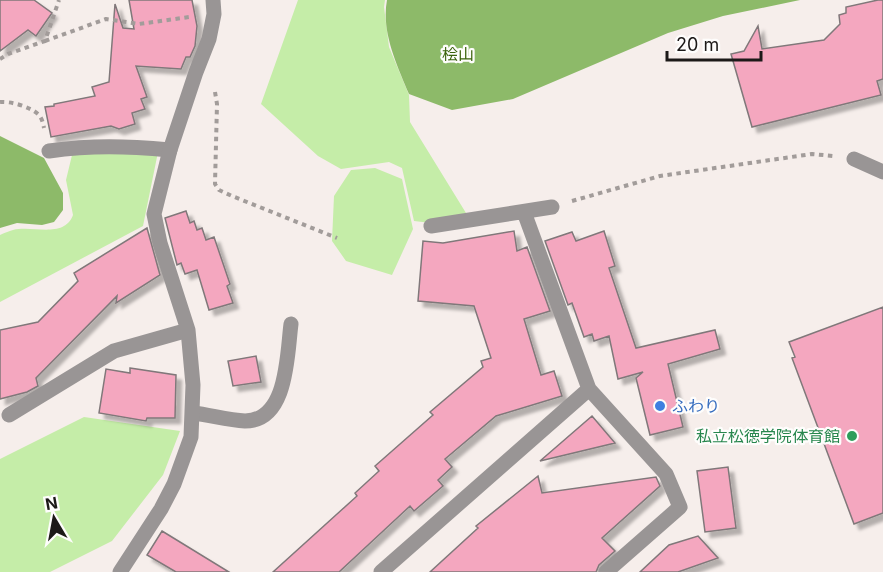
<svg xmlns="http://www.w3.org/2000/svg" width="883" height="572" font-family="Inter,'Noto Sans JP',sans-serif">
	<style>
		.green { fill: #c5eda8 }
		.forest { fill: #8dba69 }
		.building { fill: #f4a7bf; stroke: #80787a; stroke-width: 1.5; filter: url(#shadow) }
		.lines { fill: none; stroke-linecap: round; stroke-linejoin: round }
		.path { stroke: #a29c9a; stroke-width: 4; stroke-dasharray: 4.5 4.5; stroke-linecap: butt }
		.service { stroke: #999595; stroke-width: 15 }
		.minor { stroke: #999595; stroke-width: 15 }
		.shop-dot { fill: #3f7fe0; stroke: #fefdfc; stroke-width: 2 }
		.leisure-dot { fill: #2e9e5b; stroke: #fefdfc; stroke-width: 2 }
		.labels { text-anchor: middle; stroke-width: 4.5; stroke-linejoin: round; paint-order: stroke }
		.park-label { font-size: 16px; fill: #3b630c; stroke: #fefdfc }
		.shop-label { font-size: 16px; fill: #366cbe; stroke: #fefdfc; text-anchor: start }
		.leisure-label { font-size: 16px; fill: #27864d; stroke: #fefdfc; text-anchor: end }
	</style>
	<defs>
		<filter id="shadow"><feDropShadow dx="5.5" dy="5.5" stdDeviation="1.5" flood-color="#0004"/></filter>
	</defs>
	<rect width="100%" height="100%" fill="#f6eeeb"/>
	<path class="green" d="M298 0H385L384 7 389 47 409 95 410 122 466 213 431 223 414 221 402 168 389 162 341 169 318 156 261 104Z
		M73 151 158 152 143 226 0 302V235C4 233 9 231 13 230 33 225 64 239 73 215L66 180Z
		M375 168 402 179 413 229 392 275 346 261 332 241 334 196 351 170Z
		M84 417 180 431 163 475 112 541 50 572H0V459Z"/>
	<path class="forest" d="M387 0H800L723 16 668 33 513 99 452 110 409 94C397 65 381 32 387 0Z
		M0 136 44 158 63 193V210L54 222 42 225 17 223 0 228Z"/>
	<path class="building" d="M0 0H34L52 13 36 36 28 30 0 51Z
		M129 0H192L197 26 195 46 190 57H186L181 69 136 66 147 97 141 99 145 109 132 113 135 124 119 129 111 126 51 137 45 107 54 106V104L95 96 92 87 109 82 115 4 123 28 134 29Z
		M878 0H883V79L877 81 881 95 752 127 731 54 744 51 758 26 762 49 824 40 840 24 839 15 846 13V7Z
		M186 211 190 223 194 221 197 230 202 228 206 240 214 237 230 284 227 286 233 303 209 310 197 270 185 274 181 263 177 265 165 218Z
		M147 228 160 275 116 303 117 296 36 378 38 386 27 392 0 399V330L38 322 78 281 74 273Z
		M514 231 517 251 527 247 550 311 524 319 541 375 554 371 562 396 496 416 445 459 452 467 438 480 443 486 414 511 410 506 339 572H273L357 496 355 493 379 471 375 466 433 415 430 412 483 367 481 361 491 358 474 306 418 301 423 241 443 243Z
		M604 231 615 266 609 268 636 348 715 330 720 349 668 364 683 427 650 435 636 378 643 372 618 379 609 336 594 341 592 334 584 337 572 303 568 305 545 241 572 232 576 241Z
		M883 307V513L854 524 792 358 795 357 789 342Z
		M256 356 261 382 233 386 228 361Z
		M130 368 176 375 175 418H147L146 421 99 413 106 369 130 373Z
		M592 416 615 443 540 461Z
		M728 467 736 528 705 532 697 471Z
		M538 476 542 493 656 477 660 486 602 538 615 551 599 565 596 572H430L478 528 476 526Z
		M162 531 229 572H176L147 555Z
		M698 536 718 558 678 572H640L669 545Z"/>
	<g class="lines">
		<path class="path" d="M45 41 106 19 139 24 189 17
			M0 59 8 54 45 41 59 0
			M215 92 217 104 215 184 219 190 232 196 337 238
			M0 102C11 101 30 107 38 114 42 118 43 123 44 128
			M572 201 660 176 812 154 833 156"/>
		<path class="service" d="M49 151C92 145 126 146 170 150
			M854 159 883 172
			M193 413C210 415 228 420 245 421 288 421 287 354 291 324"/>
		<path class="minor" d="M524 212 589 389 666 474 680 507 606 572
			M431 226 552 207
			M9 415 114 351 188 330
			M120 572 161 509 174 484 191 437 193 385 188 330 160 243 154 214 170 150 196 72 209 39 214 14 213 0
			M381 572 589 389"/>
	</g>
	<circle class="shop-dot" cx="660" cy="406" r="6"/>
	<circle class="leisure-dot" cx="852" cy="436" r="6"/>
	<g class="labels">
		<g class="park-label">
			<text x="458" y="60">桧山</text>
		</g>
		<g class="shop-label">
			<text x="672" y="412">ふわり</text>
		</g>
		<g class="leisure-label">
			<text x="840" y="442">私立松徳学院体育館</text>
		</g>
	</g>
	<g transform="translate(54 518) rotate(350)" stroke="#fefdfc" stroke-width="4.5" paint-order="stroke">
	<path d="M0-4.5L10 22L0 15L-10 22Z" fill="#1c1918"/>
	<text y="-9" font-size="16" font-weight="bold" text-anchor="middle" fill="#1c1918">N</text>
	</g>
	<path d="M667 51v9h94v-9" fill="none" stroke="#1c1918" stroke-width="3"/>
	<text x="676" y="51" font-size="18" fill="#1c1918" stroke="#fefdfc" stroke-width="4.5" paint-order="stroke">20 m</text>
</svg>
